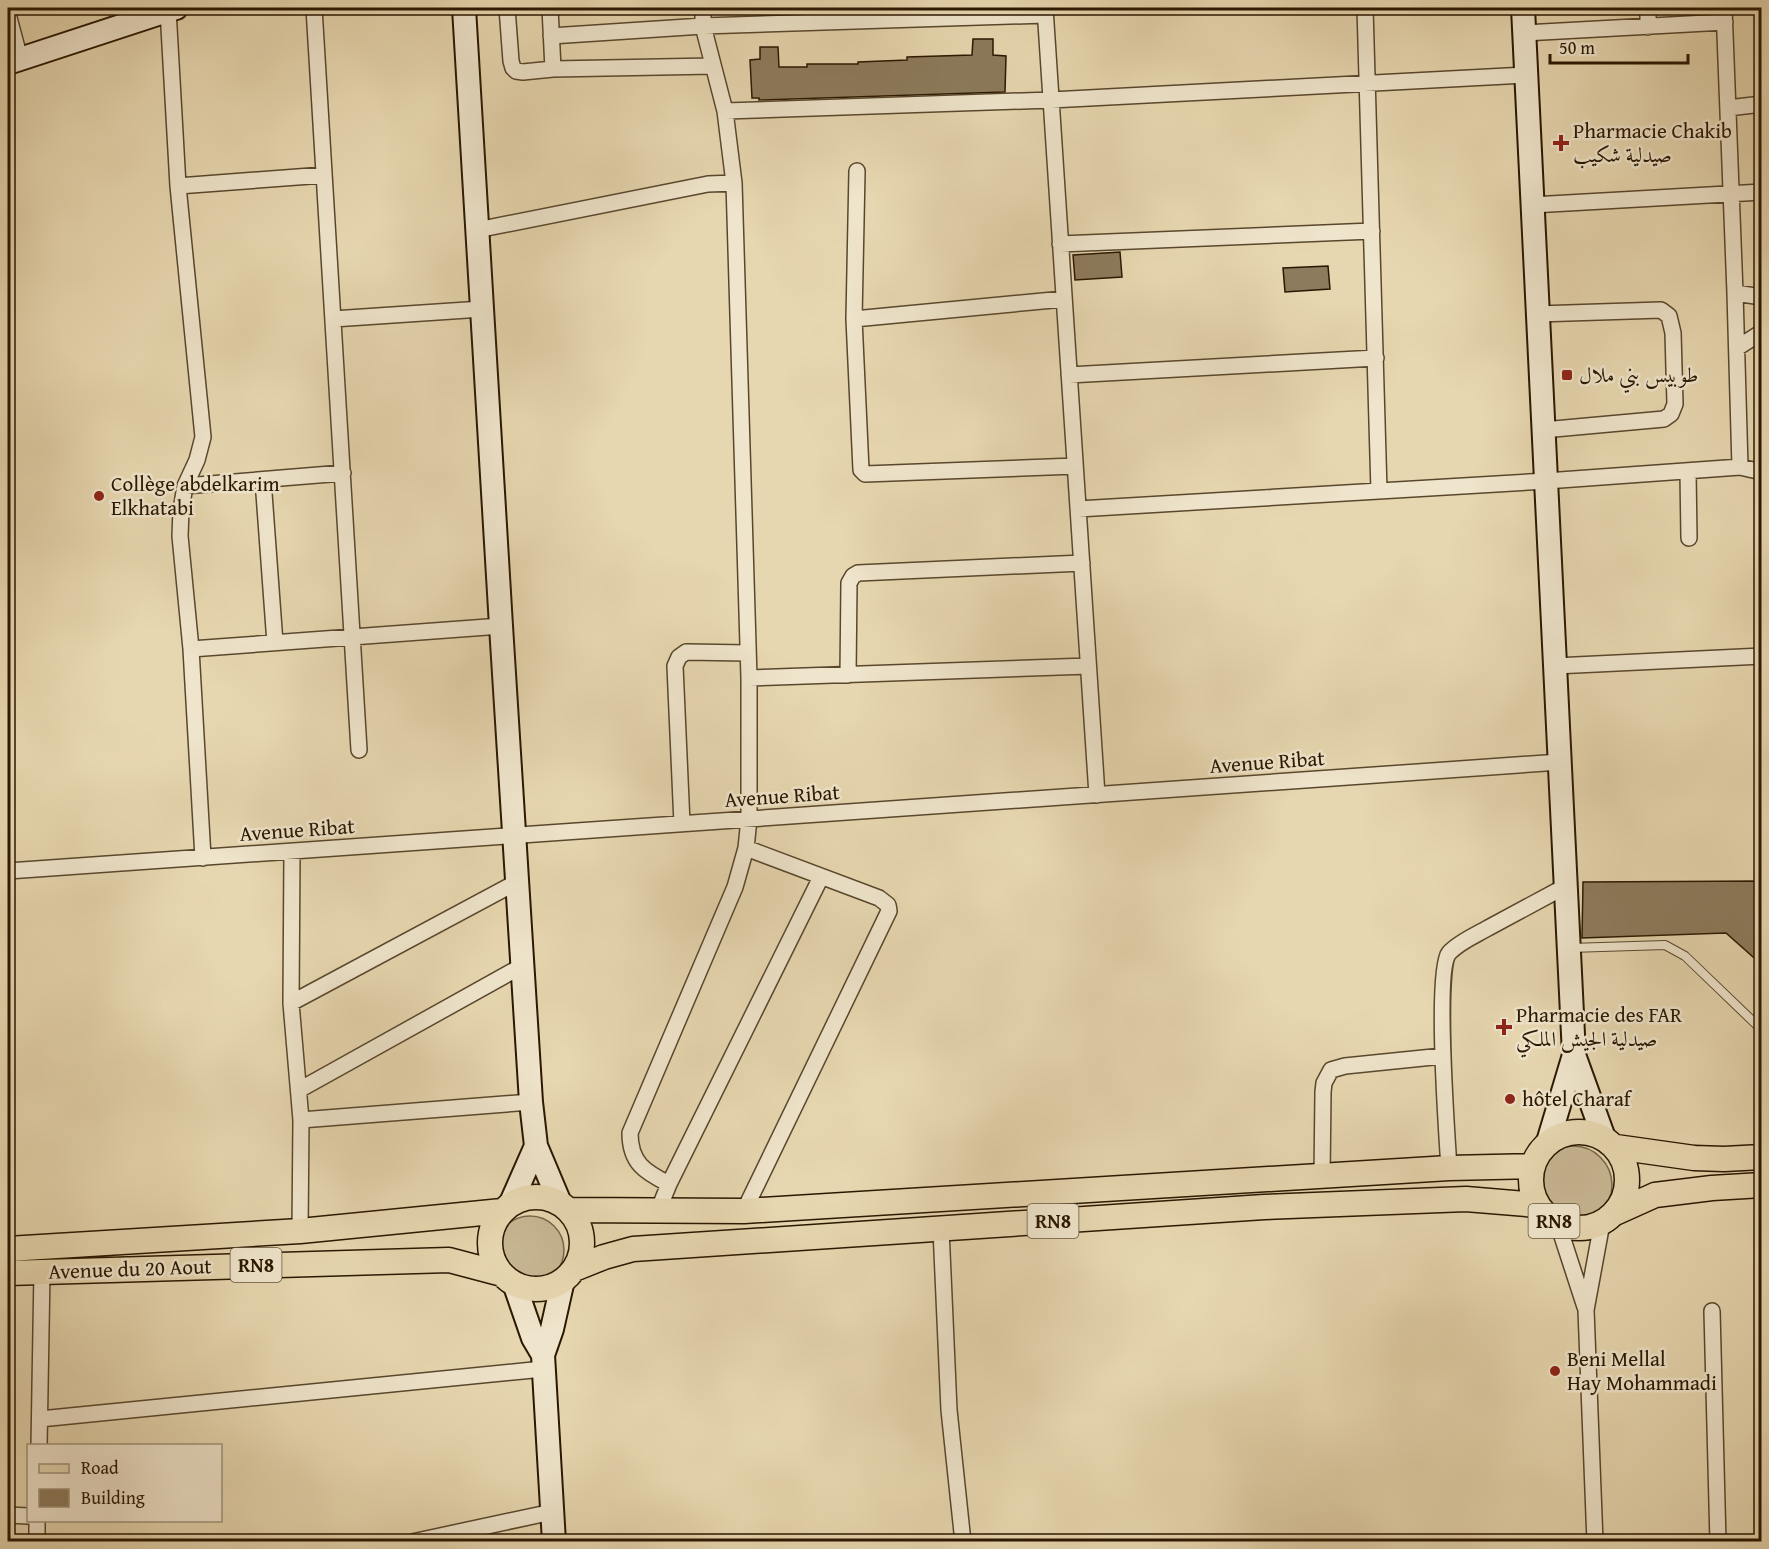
<svg xmlns="http://www.w3.org/2000/svg" width="1769" height="1549" font-family="'Gentium Book Plus',Amiri,serif">
	<style>
		.green { fill: #c7b692; stroke: #78664a; stroke-width: 1.5 }
		.building { fill: #8c7b5c; stroke: #2a1701; stroke-width: 1.5 }
		.lines { fill: none; stroke-linecap: round; stroke-linejoin: round }
		.lane-casing { stroke: #59472d; stroke-width: 10 }
		.street-casing { stroke: #59472d; stroke-width: 18 }
		.secondary-casing { stroke: #2a1701; stroke-width: 26 }
		.primary-casing { stroke: #2a1701; stroke-width: 27 }
		.lane { stroke: #efe5cc; stroke-width: 8 }
		.street { stroke: #efe5cc; stroke-width: 15 }
		.secondary { stroke: #efe5cc; stroke-width: 22 }
		.primary { stroke: #e7d7b0; stroke-width: 24 }
		.poi-dot { fill: #8f2418; stroke: #efe5cc; stroke-width: 2 }
		.labels { text-anchor: middle; stroke-width: 5; stroke-linejoin: round; paint-order: stroke }
		.shield { fill: #efe5cc; stroke: #65553e; stroke-width: 1.5 }
		.shield-label { font-size: 20px; font-weight: bold; fill: #2a1701 }
		.poi-label { font-size: 21px; fill: #2a1701; stroke: #efe5cc; text-anchor: start }
		.street-label { font-size: 21px; fill: #2a1701; stroke: #efe5cc }
	</style>
	<rect width="100%" height="100%" fill="#e7d7b0"/>
	<filter id="stains"><feTurbulence type="fractalNoise" baseFrequency=".00333" numOctaves="4"/><feColorMatrix values="0 0 0 0 .2 0 0 0 0 .09 0 0 0 0 .02 0 0 0 .5 -.17"/></filter>
	<radialGradient id="worn" r=".72"><stop offset=".6" stop-color="#630" stop-opacity="0"/><stop offset="1" stop-color="#630" stop-opacity=".3"/></radialGradient>
	<path class="green" d="M1534 1185a39 39 0 1 1 78 0a39 39 0 1 1-78 0Z
		M496 1250a34 34 0 1 1 68 0a34 34 0 1 1-68 0Z"/>
	<path class="building" d="M973 39H993V55L1006 56 1005 92 759 100V98H752L750 60 760 59V47H778L779 67H807V64H858V62L907 60V57L972 55Z
		M1120 252 1122 277 1075 280 1073 255Z
		M1328 266 1330 289 1285 292 1283 268Z
		M1761 881V964L1726 933 1582 938 1583 882Z"/>
	<g class="lines">
		<g class="lane-casing">
			<path id="lane" d="M1570 948 1665 945 1685 956 1762 1030"/>
		</g>
		<g class="street-casing">
			<path id="street" d="M314 8 359 750
				M507 8 511 61 513 68 516 71 523 72 553 69 713 66
				M550 8 553 69
				M1045 8 1097 795
				M1365 8 1379 491
				M1648 8V27
				M1724 8 1735 293 1762 297
				M168 10 178 186 203 437 197 460 185 486 181 510 180 536 191 649 203 858
				M8 14 20 59
				M1524 33 1725 22
				M551 36 703 26 1045 15
				M1728 108 1762 104
				M725 111 1051 100 1526 75
				M178 186 324 175
				M1532 205 1762 192
				M477 230 708 184 734 183
				M1060 244 1372 231
				M1064 299 854 319 861 470 865 474 1075 466
				M1537 314 1661 310 1669 316 1673 333 1675 404 1671 414 1664 419 1543 430
				M333 319 482 309
				M854 319 857 171
				M1737 348 1762 332
				M1069 375 1376 358
				M1740 467 1762 472
				M1688 472 1689 538
				M263 480 275 643
				M185 486 343 473
				M1078 509 1546 481 1740 467 1735 293
				M191 649 501 626
				M1555 666 1762 656
				M848 675 849 583 853 576 858 573 1082 563
				M749 678 1088 666
				M682 824 675 666 679 657 686 652 747 653
				M292 852 291 1003 301 1120 300 1231
				M8 871 1560 762
				M291 1003 517 882
				M299 1090 522 966
				M301 1120 531 1102
				M1449 1168C1447 1137 1435 970 1449 953 1459 942 1476 935 1488 928 1514 914 1540 900 1566 886
				M1322 1177 1323 1092 1324 1083 1331 1070 1345 1066 1443 1056
				M669 1184C645 1172 630 1163 630 1133L735 887 746 848 749 819V678L734 183 725 111 703 26V8
				M658 1211 669 1184 821 877
				M744 1211 889 911 888 905 879 898 746 848
				M1558 1224 1585 1307
				M941 1229 949 1410 963 1542
				M1712 1311 1718 1542
				M40 1419 543 1369
				M39 1446 42 1271
				M8 1515 28 1516
				M37 1520V1542
				M412 1542 552 1512
				M1595 1542 1586 1310 1602 1223"/>
		</g>
		<g class="secondary-casing">
			<path id="secondary" d="M464 8 501 626 531 1102 536 1146 560 1203
				M1523 8 1574 1055 1604 1138
				M8 63 176 8
				M1548 1142 1574 1055
				M510 1205 536 1146
				M514 1283 533 1338 543 1355
				M554 1542 543 1355 552 1329 563 1280"/>
		</g>
		<g class="primary-casing">
			<path id="primary" d="M1531 1180a48 48 0 1 1 96 0a48 48 0 1 1-96 0Z
				M1616 1147 1694 1158 1724 1159 1762 1157
				M490 1243a46 46 0 1 1 92 0a46 46 0 1 1-92 0Z
				M569 1210 744 1211 1449 1168 1532 1166
				M1615 1213 1655 1195 1712 1188 1762 1185
				M8 1249 300 1231 502 1211
				M574 1269 604 1257 633 1249 1264 1207 1466 1199 1537 1205
				M8 1273 449 1260 502 1274"/>
		</g>
		<use href="#lane" class="lane"/>
		<use href="#street" class="street"/>
		<use href="#secondary" class="secondary"/>
		<use href="#primary" class="primary"/>
	</g>
	<g class="poi-dot">
		<path d="M1558 134h6v6h6v6h-6v6h-6v-6h-6v-6h6z"/>
		<rect x="1561" y="369" width="12" height="12" rx="3"/>
		<circle cx="99" cy="496" r="6"/>
		<path d="M1501 1018h6v6h6v6h-6v6h-6v-6h-6v-6h6z"/>
		<circle cx="1510" cy="1099" r="6"/>
		<circle cx="1555" cy="1371" r="6"/>
	</g>
	<g class="labels">
		<g class="shield">
			<rect x="1027.5" y="1204" width="51" height="34" rx="4.5"/>
			<rect x="1528.5" y="1204" width="51" height="34" rx="4.5"/>
			<rect x="230.5" y="1248" width="51" height="34" rx="4.5"/>
		</g>
		<g class="shield-label">
			<text x="1053" y="1228">RN8</text>
			<text x="1554" y="1228">RN8</text>
			<text x="256" y="1272">RN8</text>
		</g>
		<g class="poi-label">
			<text x="1573" y="138">Pharmacie Chakib<tspan x="1573" dy="24">صيدلية شكيب</tspan></text>
			<text x="1579" y="382">طوبيس بني ملال</text>
			<text x="111" y="491">Collège abdelkarim<tspan x="111" dy="24">Elkhatabi</tspan></text>
			<text x="1516" y="1022">Pharmacie des FAR<tspan x="1516" dy="24">صيدلية الجيش الملكي</tspan></text>
			<text x="1522" y="1106">hôtel Charaf</text>
			<text x="1567" y="1366">Beni Mellal<tspan x="1567" dy="24">Hay Mohammadi</tspan></text>
		</g>
		<g class="street-label">
			<text transform="translate(1267 762) rotate(-4)" y="7">Avenue Ribat</text>
			<text transform="translate(782 796) rotate(-4)" y="7">Avenue Ribat</text>
			<text transform="translate(297 830) rotate(-4)" y="7">Avenue Ribat</text>
			<text transform="translate(130 1269) rotate(-2)" y="7">Avenue du 20 Aout</text>
		</g>
	</g>
	<rect width="1769" height="1549" fill="none" stroke="#e7d7b0" stroke-width="30"/>
	<rect x="9" y="9" width="1751" height="1531" fill="none" stroke="#2a1701" stroke-width="3"/>
	<rect x="15" y="15" width="1739" height="1519" fill="none" stroke="#2a1701" stroke-width="1.5"/>
	<rect x="27" y="1444" width="195" height="78" fill="#efe5cc" stroke="#a0937b" stroke-width="1.5"/>
	<rect x="39" y="1464" width="30" height="9" fill="#e7d7b0" stroke="#a0937b" stroke-width="1.5"/>
	<text x="81" y="1474" font-size="18" fill="#2a1701">Road</text>
	<rect x="39" y="1489" width="30" height="18" fill="#8c7b5c" stroke="#a0937b" stroke-width="1.5"/>
	<text x="81" y="1504" font-size="18" fill="#2a1701">Building</text>
	<path d="M1550 54v9h138v-9" fill="none" stroke="#2a1701" stroke-width="3"/>
	<text x="1559" y="54" font-size="18" fill="#2a1701" stroke="#efe5cc" stroke-width="4.5" paint-order="stroke">50 m</text>
	<rect width="100%" height="100%" filter="url(#stains)"/>
	<rect width="100%" height="100%" fill="url(#worn)"/>
</svg>
